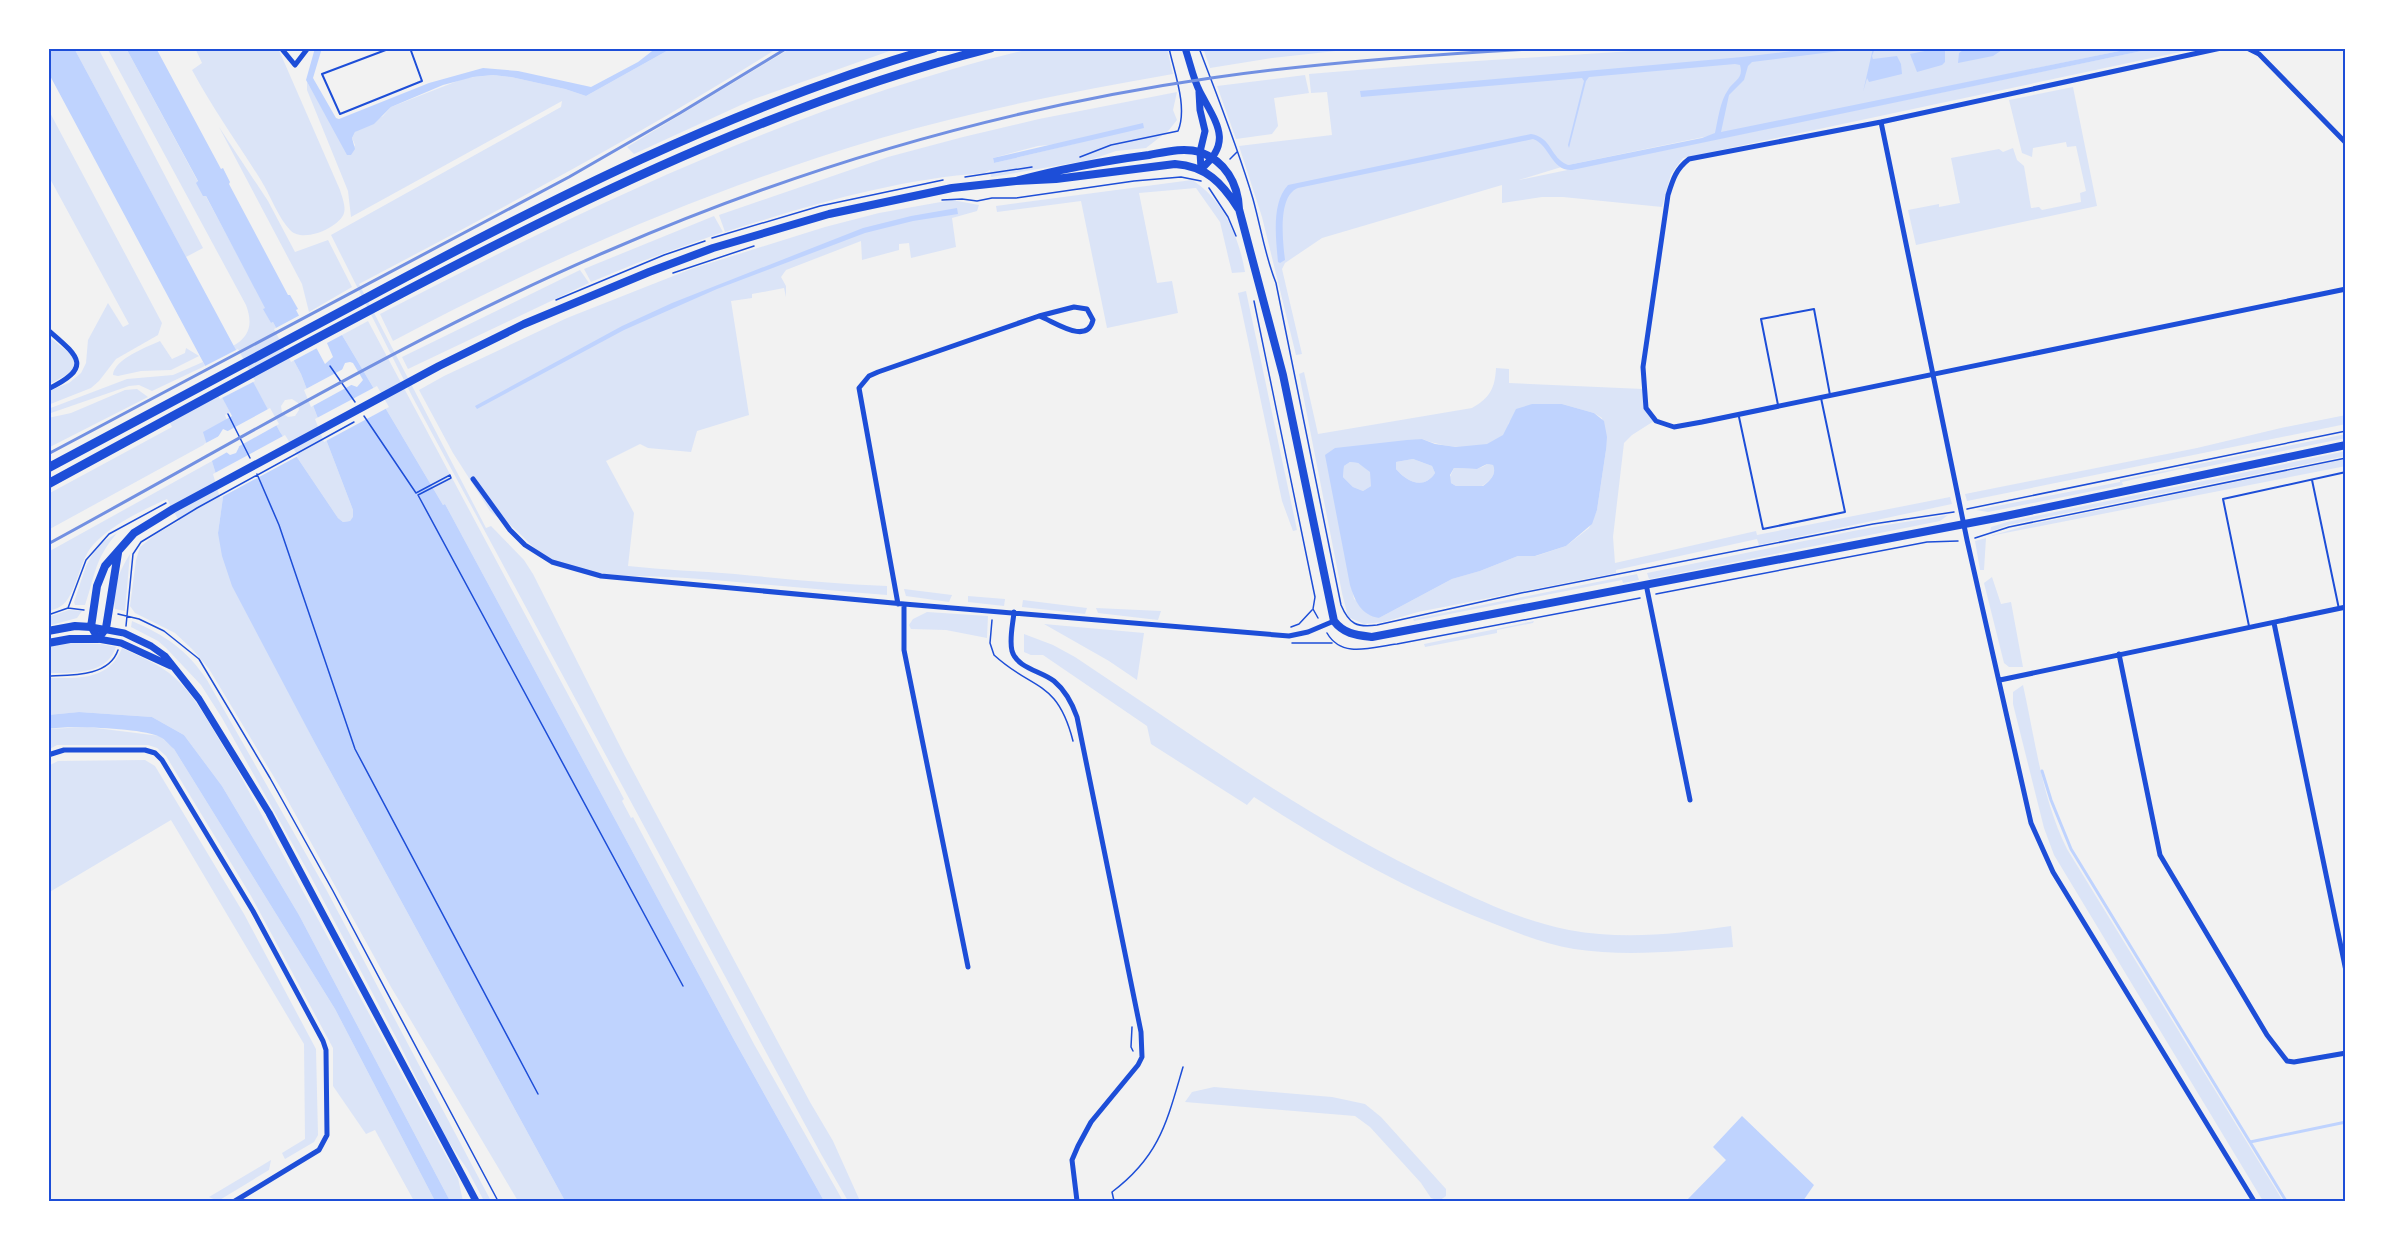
<svg xmlns="http://www.w3.org/2000/svg" width="2394" height="1249" font-family="Roboto,sans-serif">
	<style>
		.green { fill: #dbe4f7; fill-rule: evenodd }
		.water { fill: #bfd3fe; fill-rule: evenodd }
		.pier { fill: #f2f2f2 }
		.lines { fill: none; stroke-linecap: round; stroke-linejoin: round }
		.stream { stroke: #bfd3fe; stroke-width: 3 }
		.path { stroke: #1d4ed8; stroke-width: 1.5 }
		.service { stroke: #1d4ed8; stroke-width: 2 }
		.minor { stroke: #1d4ed8; stroke-width: 5 }
		.tertiary { stroke: #1d4ed8; stroke-width: 7 }
		.secondary { stroke: #1d4ed8; stroke-width: 8 }
		.motorway { stroke: #1d4ed8; stroke-width: 9 }
		.rail { stroke: #7290e2; stroke-width: 3 }
		.neatline { fill: none; stroke: #1d4ed8; stroke-width: 2 }
	</style>
	<rect width="100%" height="100%" fill="#f2f2f2"/>
	<path class="green" d="M74 48H98L203 248 186 257Z
		M107 48H126L266 308 264 309 271 323 273 322 301 374 353 510V518L350 521 343 522 338 518 280 432 233 346C250 336 253 324 246 305ZM292 399 298 403 299 410 295 416 288 417 282 413 281 406 285 400Z
		M195 48H278L340 190C342 197 346 206 344 213 340 227 303 244 290 230 278 217 271 197 262 182 239 145 213 109 192 70L202 63Z
		M672 48H778C642 134 501 209 359 284L486 528 491 526 524 560 533 574 625 756 810 1102 833 1141 860 1201H848L821 1154 413 398 331 235 561 107 562 101 351 217 348 191 307 90V82L349 155 355 145 352 138 355 132 383 116 391 107 465 78 493 75 511 77 565 89 586 96Z
		M791 48H898L754 99 634 154 627 147Z
		M1034 48H1167L1173 74C1075 91 977 110 881 138 711 188 550 258 393 341L380 314C589 206 803 102 1034 48Z
		M1203 48H1363L1272 58 1210 68Z
		M1679 48H2134L1568 165 1519 180 2156 48H2199L1683 158 1671 174 1662 207 1563 197H1542L1502 203V185L1322 238 1285 263 1282 269 1302 354 1296 355 1262 217 1239 146 1332 135 1327 92 1311 93 1309 74 1431 64Z
		M1305 75 1309 93 1274 98 1278 126 1272 134 1236 139 1217 86Z
		M2073 87 2097 206 1916 245 1908 210 1939 204V207L1960 203 1951 158 1999 149 2003 152 2013 148 2017 160 2024 166 2031 208 2039 207 2042 210 2081 202 2080 193 2086 191 2076 146 2067 147 2066 142 2033 148 2032 157 2022 153 2009 100Z
		M1177 92 1173 110 1177 120 1169 130 1146 148 1116 151 1090 160 998 176 991 177 990 170 985 173C896 179 810 205 725 232L719 215 888 157 963 137 1039 119ZM1082 142 994 163 993 158 1038 146Z
		M48 109 162 323 158 335 116 359 99 381 91 388 48 405V391L69 383 81 373 86 363 88 340 108 303 123 327 129 324 48 175Z
		M219 127 268 201 295 252 328 240 352 287 309 312 302 284Z
		M1192 180C1223 199 1239 237 1245 272L1232 273 1220 222 1196 188 1139 193 1157 283 1172 281 1178 313 1107 328 1081 201 997 212 996 206Z
		M952 200 979 205 977 211 952 218 956 247 911 258 909 243 899 244V250L862 260 861 241 786 270 781 277 786 286V297L784 288 752 294V298L731 301 749 415 697 431 691 452 648 448 640 444 606 461 634 513 628 566C664 570 699 571 735 574 786 579 836 584 887 586V595C821 590 754 583 687 578 642 575 596 579 553 561 535 552 523 535 508 523 502 517 498 520 490 511L453 453 419 390 444 376 567 318 691 269 825 227 879 213Z
		M714 216 723 232 637 263 591 282 584 269 596 264Z
		M580 270 589 283 408 369 402 357Z
		M1246 291 1297 530 1293 531 1282 501 1238 293Z
		M368 321 624 799 622 801 631 818 633 817 755 1046 843 1201H824L733 1038 445 504 443 505 342 335Z
		M48 336 74 357 75 367 68 374 48 385V371L51 369 48 359Z
		M160 341 172 359 185 353 186 348 199 356 171 370 141 371 118 376 113 375C114 359 147 347 160 341Z
		M203 362 205 366 152 391 139 385 129 386 48 414V409L127 379 173 375Z
		M1496 368 1509 369V383L1643 389 1644 402 1654 421 1632 435 1624 443 1613 537 1615 563 1756 531 1757 535 1950 497 1952 504 1759 545 1757 539 1616 570V573L1418 612 1384 622 1364 624 1348 617 1342 593 1299 374 1304 372 1318 434 1472 408C1490 398 1495 388 1496 368ZM1562 404 1594 413 1602 418 1606 450 1597 510 1589 528 1566 546 1536 556H1518L1480 571 1452 579 1379 618 1354 599 1326 455 1422 439C1442 447 1489 455 1504 435 1506 431 1508 426 1509 422Z
		M217 387 230 412 225 415 227 420 204 432 207 443 48 530V494L172 427 166 415Z
		M137 389 148 397 48 448V418L71 413 125 390Z
		M2346 415V424L1967 501 1965 494 2197 448 2281 428Z
		M2346 434V438L2190 470 2189 468H2185L2122 482 2123 485 1988 512 1976 510 2120 482V480Z
		M2346 451V456L2008 525 1990 532 1991 527 2007 522Z
		M1413 459 1432 466 1435 473C1424 490 1407 482 1396 469V462Z
		M2346 459V466L1990 536 2028 525Z
		M212 461 223 497 218 533 289 692 317 747 565 1201H518L391 987 283 792 209 669 193 650 175 633 135 613 130 606 136 560 140 547 156 534 179 521 167 499C143 510 111 525 93 545 79 560 76 597 61 606 57 609 52 610 48 611V552Z
		M1350 462 1358 463 1371 472V486L1363 491 1353 487 1343 477 1344 466Z
		M1487 464 1493 465C1497 474 1490 481 1482 486H1456L1451 483 1449 479 1454 468C1465 468 1478 472 1487 464Z
		M1948 515 1940 521 1649 579 1647 573 1868 528Z
		M117 533C94 560 96 573 85 605H75L74 602 86 566 98 545Z
		M1986 538 1984 570H1980L1975 541Z
		M130 554 125 611 115 609C111 589 120 570 130 554Z
		M1637 574 1639 580 1623 583 1622 580 1414 621 1413 619Z
		M1992 577 2001 604 2011 602 2023 667H2009L2004 663 1984 583Z
		M904 589 952 595 949 602 906 596Z
		M968 596 1005 599 1004 606 968 602Z
		M1023 600 1087 608 1085 614 1022 607Z
		M1096 608 1161 611 1158 620 1098 613Z
		M69 610 82 611 77 618 48 626V617Z
		M927 612 988 616 987 638 946 630 911 629 909 625 913 619Z
		M132 621C165 635 187 650 207 680L327 891 491 1201H484L467 1169 446 1138 400 1045 311 877 222 718 201 685 166 648 158 641 131 627Z
		M1534 621 1533 623 1497 630V633L1425 647 1424 644Z
		M1044 624 1144 633 1137 680 1109 661Z
		M1024 634 1053 645 1075 657C1194 736 1311 821 1441 882 1483 902 1523 921 1569 930 1623 940 1677 934 1731 926L1733 947C1680 951 1627 957 1574 949 1544 944 1515 932 1487 921 1404 889 1328 845 1254 797L1247 805 1151 744 1147 726 1043 655H1031L1024 652Z
		M70 643 101 644 116 647C107 675 72 673 48 673V646Z
		M122 648C140 657 160 664 175 678 199 700 215 735 233 762L458 1178 463 1201H450L299 915 222 786 184 735 152 717 79 712 48 715V678C78 678 109 681 122 648Z
		M2023 685C2035 739 2042 799 2067 849L2283 1201H2263L2054 855 2044 828 2013 704V692Z
		M88 727 160 736 174 749 335 1009 435 1201H414L375 1130 366 1134 333 1086V1048L251 896 166 756 157 748 148 745H57L48 750V729Z
		M145 760 155 766 244 914 316 1049 318 1135 314 1142 285 1159 282 1153 305 1139 304 1044 171 820 48 893V766L58 761Z
		M1214 1087 1332 1097 1365 1104 1381 1117 1446 1189V1196L1439 1201 1431 1198 1421 1183 1370 1127 1355 1116 1185 1102 1192 1092Z
		M271 1160 269 1170 218 1201 209 1197Z"/>
	<path class="water" d="M48 48H74L280 432 338 518 343 522 350 521 353 517V510L301 374 273 322 271 323 263 309 265 308 206 196H203L196 183 198 181 126 48H156L221 169 223 168 230 182 229 184 288 295H290L298 309 296 310 325 364 333 357 327 343 342 335 443 505 445 504 733 1038 824 1201H565L317 747 232 586 222 556 218 533 223 497 203 432 232 416 48 72ZM350 362 353 363 363 380 357 387 349 384 342 370 345 363ZM223 429 232 433 239 447 236 453 230 455 225 451 218 437Z
		M315 48H322L313 78 336 118 339 119 429 83 483 68 518 71 591 87 638 62 656 48H672L586 96 565 89 511 77 493 75 473 77 443 85 391 107 374 124 355 132 352 138 355 149 351 155H347L306 80Z
		M1819 48H1863L1752 62 1748 66 1744 80 1729 95 1721 132 2134 48H2156L1572 170C1551 171 1550 145 1533 139L1298 188C1277 196 1283 242 1285 260L1280 263 1278 262C1276 239 1271 203 1288 185L1531 134C1552 137 1550 158 1568 165L1702 138 1715 133C1718 120 1720 101 1728 90 1734 80 1744 79 1740 65L1735 64 1589 77 1586 81 1569 148 1568 145 1584 81 1582 78 1361 97 1360 91 1742 57Z
		M1873 48H1875L1872 56 1873 59 1897 56 1901 64 1902 74 1869 82 1867 78 1863 92Z
		M1939 48H1945V62L1942 65 1917 72 1910 54Z
		M1966 48H2001L2002 50 1993 56 1958 63 1959 53Z
		M1143 123 1144 128 994 163 993 158Z
		M957 208 958 214 913 221 865 233 717 289 624 330 477 409 475 406 622 326 672 303 863 228 911 216Z
		M1532 404H1562L1594 413 1604 421 1607 437 1606 450 1597 510 1592 524 1566 546 1535 556H1518L1480 571 1452 579 1379 618C1361 615 1355 601 1350 585L1325 455 1335 448 1407 440 1422 439 1435 444 1456 447 1487 444 1503 435 1516 409ZM1413 459 1432 466 1435 473C1424 490 1407 482 1396 469V462ZM1350 462 1358 463 1370 472 1371 486 1363 491 1353 487 1343 477 1344 466ZM1487 464 1493 465C1497 474 1490 481 1483 486H1456L1451 483 1450 475 1454 468 1477 469Z
		M79 712 152 717 184 735 222 786 299 915 450 1201H435L335 1009 174 749C170 746 165 739 160 737 144 728 67 725 48 729V715Z
		M1742 1116 1814 1185 1803 1201H1686L1726 1160 1713 1147Z"/>
	<path class="pier" d="M302 314 319 347 291 362 274 329Z
		M238 349 255 381 220 399 203 367Z
		M345 368 353 384 311 407 304 390Z
		M377 386 389 407 324 442 315 419Z
		M270 408 279 424 236 448 226 432Z
		M221 435 229 451 210 462 204 444Z
		M285 435 298 456 220 498 213 474Z"/>
	<g class="lines">
		<path class="stream" d="M2042 771 2051 800 2071 849 2286 1201
			M2250 1142 2346 1122"/>
		<path class="path" d="M1199 48C1218 98 1238 148 1253 199 1261 228 1265 256 1276 283L1341 605C1349 624 1357 628 1377 625L1521 593 1873 524 1954 512
			M1080 157 1111 145 1178 131C1188 107 1174 72 1169 48
			M1230 159 1237 152
			M965 177 1032 167
			M1209 188 1228 217 1236 236
			M942 200 962 199 977 201 992 198H1016L1134 181 1181 177 1201 181
			M712 238 820 206 943 180
			M673 273 754 246
			M556 300 664 255 705 241
			M1254 301 1315 597 1313 609 1318 618
			M330 366 355 402
			M228 414 250 458
			M364 416 416 493 450 475 451 478 418 495 683 986
			M257 474 279 525 355 749 538 1094
			M1967 509 2346 431
			M1975 538 2009 527 2346 458
			M1656 594 1927 542 1958 541
			M68 608 86 560 109 534 166 503
			M118 614 139 619 164 631 199 659 270 778 333 891 498 1201
			M48 615 68 608 84 610
			M992 620 990 643 994 655C1033 691 1057 679 1073 741
			M126 626 133 554 141 542 197 508 354 422
			M1291 627 1299 624 1312 610
			M1327 633C1342 659 1372 647 1397 644L1640 598
			M1292 643H1332
			M48 676C71 675 109 677 118 650
			M1132 1027 1131 1047 1133 1051
			M1114 1201 1112 1192C1160 1156 1167 1121 1183 1067"/>
		<path class="service" d="M391 48 322 74 340 114 422 81 410 48
			M1778 405 1761 319 1814 309 1830 395
			M1739 417 1763 529 1845 512 1821 398
			M2312 480 2339 609
			M2249 626 2223 499 2346 472"/>
		<path class="minor" d="M281 48 295 65 308 48
			M2221 48 1881 122 1689 159C1676 169 1673 179 1668 195L1643 367 1646 408 1656 421 1674 427 1702 422 2346 289
			M2247 48 2259 54 2346 143
			M1881 122 1967 540 2026 801 2031 823 2053 872 2254 1201
			M48 330C78 356 94 367 48 389
			M473 479 510 530 525 545 552 562 601 576 904 604 1289 636 1308 632 1334 621
			M1646 584 1690 800
			M898 604 859 388 869 376 878 372 1039 316 1074 307 1087 309 1093 320C1087 346 1054 321 1039 316
			M904 604V650L968 967
			M1014 612C1013 624 1009 639 1012 651 1017 668 1041 671 1054 681 1066 691 1072 703 1077 717L1141 1032 1142 1057 1138 1065 1091 1122 1078 1146 1072 1160 1077 1201
			M2274 623 2346 971
			M2119 654 2160 855 2267 1035 2287 1061 2294 1062 2346 1053
			M2000 680 2346 607
			M48 755 64 750H145L155 753 162 760 253 911 323 1041 326 1050 327 1135 319 1150 235 1201"/>
		<path class="tertiary" d="M1185 48C1190 62 1193 79 1200 92 1217 124 1233 142 1201 169
			M1199 92 1200 110 1205 131 1200 152 1201 169
			M91 627 124 633 151 646 165 656 199 699 269 813 476 1201
			M91 627 98 639 121 643 171 666"/>
		<path class="secondary" d="M1016 181C1060 169 1104 161 1149 155 1165 152 1183 147 1200 152 1225 161 1238 183 1239 209L1283 375 1334 621C1344 634 1356 635 1372 637L1996 518 2346 445
			M48 631 75 626 91 627 97 586 105 566 134 533 173 509 439 366 524 324 649 272 713 248 829 214 952 188 1016 181 1056 179 1175 164C1206 166 1222 183 1238 208
			M48 643 70 639H98L106 628 118 553"/>
		<path class="motorway" d="M48 468C153 413 257 357 361 301 545 202 733 106 934 48
			M48 484C175 415 302 345 431 278 610 185 795 98 991 48"/>
		<path class="rail" d="M48 454 569 177 680 113 787 48
			M48 544C234 443 416 333 610 250 801 167 1004 108 1211 78 1322 62 1434 54 1547 48"/>
	</g>
	<rect width="2394" height="1249" fill="none" stroke="#ffffff" stroke-width="99"/>
	<rect x="50" y="50" width="2294" height="1150" class="neatline"/>
</svg>
